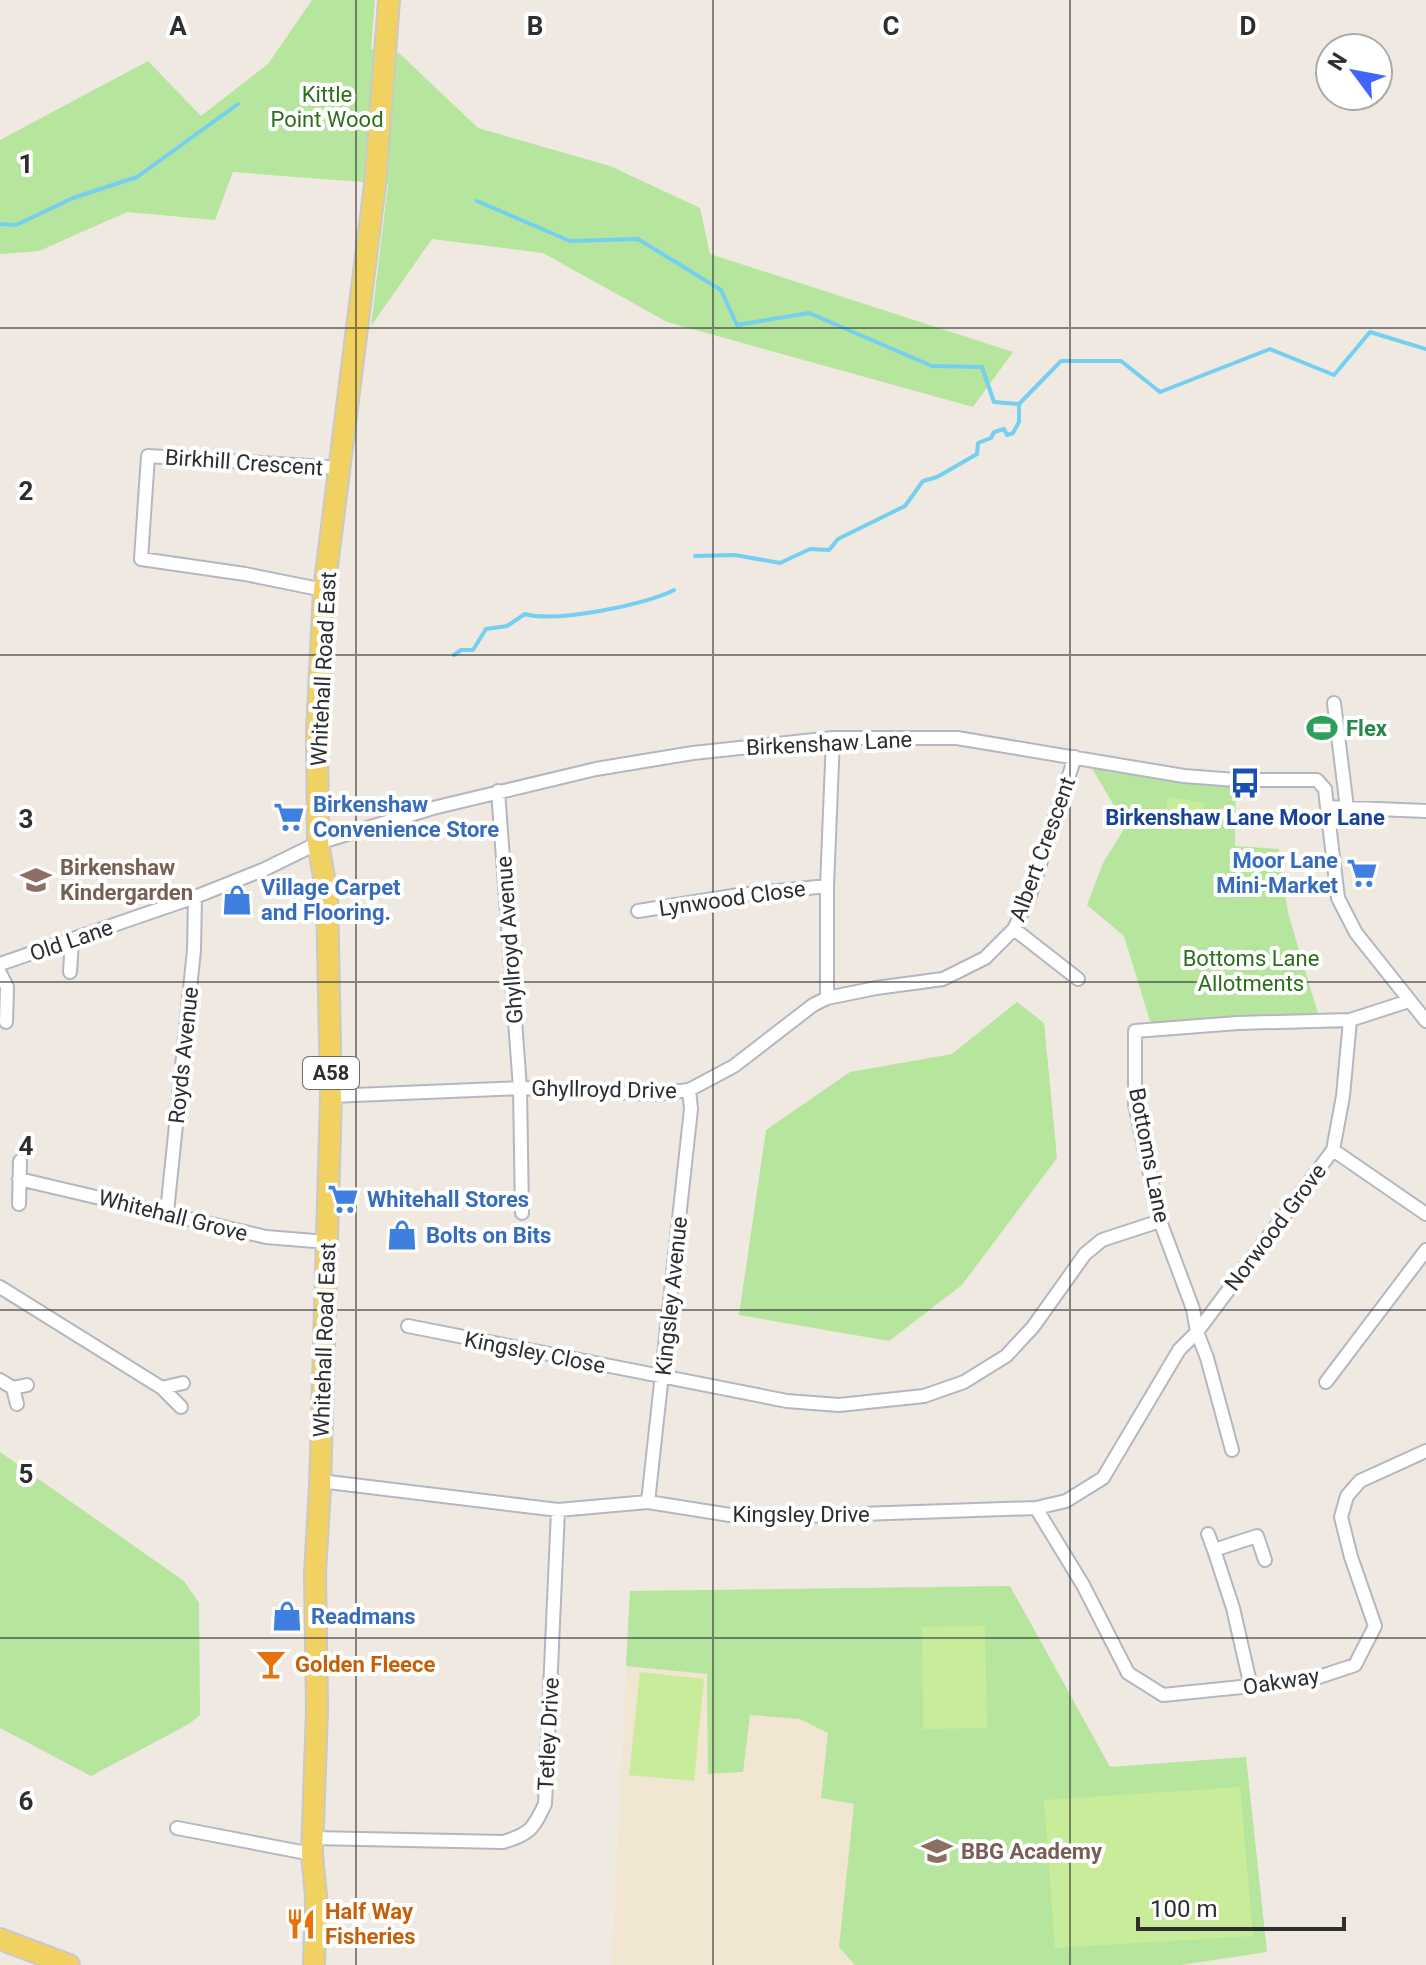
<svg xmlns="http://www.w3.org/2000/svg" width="1426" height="1965" font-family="Roboto,sans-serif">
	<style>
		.education { fill: #f0e6d1 }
		.green { fill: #b6e59e }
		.pitch { fill: #c9ec9a }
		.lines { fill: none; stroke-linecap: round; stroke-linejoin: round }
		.stream { stroke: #75cff0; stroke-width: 4 }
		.street-casing { stroke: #b4b7c1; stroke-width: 16 }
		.primary-casing { stroke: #c9c9c9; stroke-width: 24 }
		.street { stroke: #fff; stroke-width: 12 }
		.primary { stroke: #f2d163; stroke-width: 20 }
		.grid { fill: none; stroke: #2e2e2e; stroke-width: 2; stroke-opacity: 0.55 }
		.labels { text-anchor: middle; stroke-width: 8; stroke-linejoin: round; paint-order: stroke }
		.shield { fill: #fff; stroke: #6d6d6d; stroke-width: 2 }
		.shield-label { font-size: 20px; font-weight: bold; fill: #2e2e2e }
		.park-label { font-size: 22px; fill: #2c6e1b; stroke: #fff }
		.street-label { font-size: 22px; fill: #2e2e2e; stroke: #fff }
		.leisure-label { font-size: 22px; font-weight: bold; fill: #27864d; stroke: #fff; text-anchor: start }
		.shop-label { font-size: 22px; font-weight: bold; fill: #366cbe; stroke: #fff; text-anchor: start }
		.transit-label { font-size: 22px; font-weight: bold; fill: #164399; stroke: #fff }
		.education-label { font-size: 22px; font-weight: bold; fill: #785e54; stroke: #fff; text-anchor: start }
		.food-label { font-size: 22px; font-weight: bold; fill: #c56008; stroke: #fff; text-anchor: start }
		.grid-label { font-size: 26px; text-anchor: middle; font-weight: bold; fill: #2e2e2e; stroke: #fff; stroke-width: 8; stroke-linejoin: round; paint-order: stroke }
	</style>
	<rect width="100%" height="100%" fill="#efe9e1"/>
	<path class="education" d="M1010 1586 1110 1767 1246 1757 1267 1952 1193 1965H612L630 1591Z"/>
	<path class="green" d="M312 0H375L371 49 399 53 478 128 610 166 700 208 710 254 1013 352 973 407 667 322 543 253 432 239 371 326 388 184 233 172 215 220 127 212 39 251 0 254V140L148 61 201 116 268 64Z
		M1086 758 1236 780 1235 846 1279 849 1288 913 1320 1020 1153 1031 1124 936 1087 905 1103 863 1126 826Z
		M1017 1002 1044 1023 1057 1158 962 1285 889 1341 739 1315 766 1130 850 1072 952 1054Z
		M0 1452 184 1581 199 1603 200 1715 189 1724 91 1776 0 1728Z
		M1010 1586 1110 1767 1246 1757 1267 1952 1180 1965H855L839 1947 854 1804 821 1798 828 1733 800 1719 750 1715 743 1772 708 1774 707 1674 626 1666 630 1591Z"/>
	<path class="pitch" d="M1168 797 1205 803 1201 831 1163 825Z
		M985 1626 987 1728 923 1729 922 1627Z
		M640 1672 704 1679 694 1781 629 1775Z
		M1240 1787 1253 1936 1055 1948 1044 1800Z"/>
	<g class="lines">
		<path class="stream" d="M477 201 570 241 638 239 721 290 737 325 809 313 932 366 982 367 994 402 1019 404
			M0 224 16 225 73 198 137 177 238 104
			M1019 404 1061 361H1121L1160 392 1270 349 1334 375 1370 332 1426 349
			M695 556 735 555 780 563 810 549 829 550 838 539 905 506 923 481 937 477 977 454 978 443 991 438 994 432 1004 429 1007 435 1013 433 1019 422V404
			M454 655 461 650H473L486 629 507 626 525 614C554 623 646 605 674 590"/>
		<g class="street-casing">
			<path id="street" d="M324 590 245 574 141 559 148 456 341 468
				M1334 703 1347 808
				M498 791 520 1088 522 1213
				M1426 811 1327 807 1338 898 1356 933 1426 1021
				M638 911 739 895 827 886
				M1014 929 1078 979
				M0 964 195 897 265 869 318 843 433 808 596 769 693 753 833 738H957L1184 776 1236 780H1317L1325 789 1327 807
				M70 972 72 940
				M0 973 7 987 6 1022
				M827 998 876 988 943 979 985 958 1014 929 1029 898 1075 757
				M331 1096 520 1088 656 1094 689 1090 734 1066 813 1005 827 998V886L833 738
				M1333 1150 1426 1214
				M19 1179 266 1237 327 1242
				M19 1204 20 1161
				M167 1212 194 950 195 897
				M0 1287 162 1388 181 1407
				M408 1326 787 1401 839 1405 924 1396 964 1382 1006 1356 1033 1327 1085 1254 1102 1240 1160 1221
				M0 1380 13 1388 27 1385
				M1326 1382 1426 1250
				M13 1388 17 1404
				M162 1388 183 1383
				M1232 1450 1207 1358 1197 1332 1193 1309 1160 1221 1135 1104V1031L1238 1023 1350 1020 1409 1001
				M320 1481 558 1510 648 1502 736 1516H803L1036 1508 1066 1501 1103 1478 1179 1350 1197 1332 1333 1150 1343 1096 1350 1020
				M648 1502 691 1109 689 1090
				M1036 1508 1083 1585 1128 1673 1163 1695 1310 1680 1355 1665 1375 1626 1351 1557 1341 1517 1347 1496 1360 1481 1426 1451
				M1208 1534 1214 1550
				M1251 1687 1233 1608 1214 1550 1257 1536 1265 1560
				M177 1828 312 1854
				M313 1838 503 1842C530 1834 533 1829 545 1804L558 1510"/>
		</g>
		<g class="primary-casing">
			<path id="primary" d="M0 1939 69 1965
				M314 1965 316 1896 312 1854 317 1710 315 1572 320 1487 331 1096 327 895 318 843 317 731 324 590 375 185 389 0"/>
		</g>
		<use href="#street" class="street"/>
		<use href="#primary" class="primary"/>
	</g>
	<path class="grid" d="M356 0V1965M713 0V1965M1070 0V1965M0 328H1426M0 655H1426M0 982H1426M0 1310H1426M0 1638H1426"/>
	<defs>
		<g id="stadium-bare" transform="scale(2.4)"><path d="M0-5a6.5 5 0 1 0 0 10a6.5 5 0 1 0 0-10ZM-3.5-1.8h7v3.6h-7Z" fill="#2e9e5b" stroke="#fff" stroke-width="2.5" paint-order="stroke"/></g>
		<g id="bus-bare" transform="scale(2.4)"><path d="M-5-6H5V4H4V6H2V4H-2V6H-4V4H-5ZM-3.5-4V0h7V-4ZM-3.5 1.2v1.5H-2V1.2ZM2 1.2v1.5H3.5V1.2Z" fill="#1a4fb4" stroke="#fff" stroke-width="2.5" paint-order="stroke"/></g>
		<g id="supermarket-bare" transform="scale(2.4)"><path d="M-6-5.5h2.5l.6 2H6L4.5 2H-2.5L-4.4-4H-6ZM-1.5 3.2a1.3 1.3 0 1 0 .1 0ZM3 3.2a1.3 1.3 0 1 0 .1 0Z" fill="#3f7fe0" stroke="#fff" stroke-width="2.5" paint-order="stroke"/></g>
		<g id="school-bare" transform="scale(2.4)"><path d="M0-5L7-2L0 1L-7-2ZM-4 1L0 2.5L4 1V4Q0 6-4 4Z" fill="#8d6e63" stroke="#fff" stroke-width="2.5" paint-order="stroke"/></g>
		<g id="shop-bare" transform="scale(2.4)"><path d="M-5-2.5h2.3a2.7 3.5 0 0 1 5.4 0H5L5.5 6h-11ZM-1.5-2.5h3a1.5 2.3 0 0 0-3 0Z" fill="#3f7fe0" stroke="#fff" stroke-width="2.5" paint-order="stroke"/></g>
		<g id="bar-bare" transform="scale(2.4)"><path d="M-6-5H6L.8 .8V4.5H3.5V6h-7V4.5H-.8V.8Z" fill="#e8710a" stroke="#fff" stroke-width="2.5" paint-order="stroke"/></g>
		<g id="restaurant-bare" transform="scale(2.4)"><path d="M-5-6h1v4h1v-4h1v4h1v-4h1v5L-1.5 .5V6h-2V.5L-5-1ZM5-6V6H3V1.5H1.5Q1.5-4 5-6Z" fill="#e8710a" stroke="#fff" stroke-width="2.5" paint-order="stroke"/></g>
	</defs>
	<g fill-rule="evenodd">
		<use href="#stadium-bare" x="1322" y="728"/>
		<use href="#bus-bare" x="1245" y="783"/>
		<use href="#supermarket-bare" x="289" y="817"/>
		<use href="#supermarket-bare" x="1362" y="873"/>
		<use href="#school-bare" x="36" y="880"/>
		<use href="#shop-bare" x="237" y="900"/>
		<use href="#supermarket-bare" x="343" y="1199"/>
		<use href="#shop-bare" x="402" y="1235"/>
		<use href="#shop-bare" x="287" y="1616"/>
		<use href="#bar-bare" x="271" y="1664"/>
		<use href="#school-bare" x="937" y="1851"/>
		<use href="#restaurant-bare" x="301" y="1924"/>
	</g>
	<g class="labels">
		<rect class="shield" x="303" y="1057" width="56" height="32" rx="6"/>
		<g class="shield-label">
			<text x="331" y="1080">A58</text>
		</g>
		<g class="park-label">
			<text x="327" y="102">Kittle<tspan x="327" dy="25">Point Wood</tspan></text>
			<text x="1251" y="966">Bottoms Lane<tspan x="1251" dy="25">Allotments</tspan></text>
		</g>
		<g class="street-label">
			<text transform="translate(244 462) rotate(4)" y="8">Birkhill Crescent</text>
			<text transform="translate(323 669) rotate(-87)" y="8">Whitehall Road East</text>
			<text transform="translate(829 743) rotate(-3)" y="8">Birkenshaw Lane</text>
			<text transform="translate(1042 849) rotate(-70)" y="8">Albert Crescent</text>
			<text transform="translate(732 898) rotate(-8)" y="8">Lynwood Close</text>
			<text transform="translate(71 940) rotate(-19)" y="8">Old Lane</text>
			<text transform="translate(509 940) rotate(-94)" y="8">Ghyllroyd Avenue</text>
			<text transform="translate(183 1055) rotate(-84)" y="8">Royds Avenue</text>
			<text transform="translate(604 1089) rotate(1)" y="8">Ghyllroyd Drive</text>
			<text transform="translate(1150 1155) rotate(79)" y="8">Bottoms Lane</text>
			<text transform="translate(173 1215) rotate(14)" y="8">Whitehall Grove</text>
			<text transform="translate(1275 1227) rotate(-53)" y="8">Norwood Grove</text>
			<text transform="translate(671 1296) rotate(-84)" y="8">Kingsley Avenue</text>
			<text transform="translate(324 1340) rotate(-88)" y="8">Whitehall Road East</text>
			<text transform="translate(535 1352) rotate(11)" y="8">Kingsley Close</text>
			<text x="801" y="1522">Kingsley Drive</text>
			<text transform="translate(1281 1681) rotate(-9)" y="8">Oakway</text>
			<text transform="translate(548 1734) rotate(-87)" y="8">Tetley Drive</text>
		</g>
		<g class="leisure-label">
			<text x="1346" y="736">Flex</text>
		</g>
		<g class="shop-label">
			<text x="313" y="812">Birkenshaw<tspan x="313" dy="25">Convenience Store</tspan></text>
			<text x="1338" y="868" text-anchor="end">Moor Lane<tspan x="1338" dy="25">Mini-Market</tspan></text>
			<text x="261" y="895">Village Carpet<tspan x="261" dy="25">and Flooring.</tspan></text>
			<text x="367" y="1207">Whitehall Stores</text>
			<text x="426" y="1243">Bolts on Bits</text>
			<text x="311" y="1624">Readmans</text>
		</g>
		<g class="transit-label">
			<text x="1245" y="825">Birkenshaw Lane Moor Lane</text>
		</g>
		<g class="education-label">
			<text x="60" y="875">Birkenshaw<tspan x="60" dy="25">Kindergarden</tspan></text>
			<text x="961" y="1859">BBG Academy</text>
		</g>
		<g class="food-label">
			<text x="295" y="1672">Golden Fleece</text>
			<text x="325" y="1919">Half Way<tspan x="325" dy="25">Fisheries</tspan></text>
		</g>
	</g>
	<g class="grid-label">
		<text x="178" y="35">A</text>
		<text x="535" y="35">B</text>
		<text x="891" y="35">C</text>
		<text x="1248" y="35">D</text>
		<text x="26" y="173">1</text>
		<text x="26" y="500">2</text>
		<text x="26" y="828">3</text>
		<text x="26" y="1155">4</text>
		<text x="26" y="1483">5</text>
		<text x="26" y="1810">6</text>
	</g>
	<g transform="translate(1354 72) rotate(302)"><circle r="38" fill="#ffffff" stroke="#ababab" stroke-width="2"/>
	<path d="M0-6L14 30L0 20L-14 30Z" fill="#4264fb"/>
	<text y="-12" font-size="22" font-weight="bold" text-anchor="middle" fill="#2e2e2e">N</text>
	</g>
	<path d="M1138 1917v12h206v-12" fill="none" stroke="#2e2e2e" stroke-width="4"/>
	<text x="1150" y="1917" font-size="24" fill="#2e2e2e" stroke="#ffffff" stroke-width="6" paint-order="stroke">100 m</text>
</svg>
